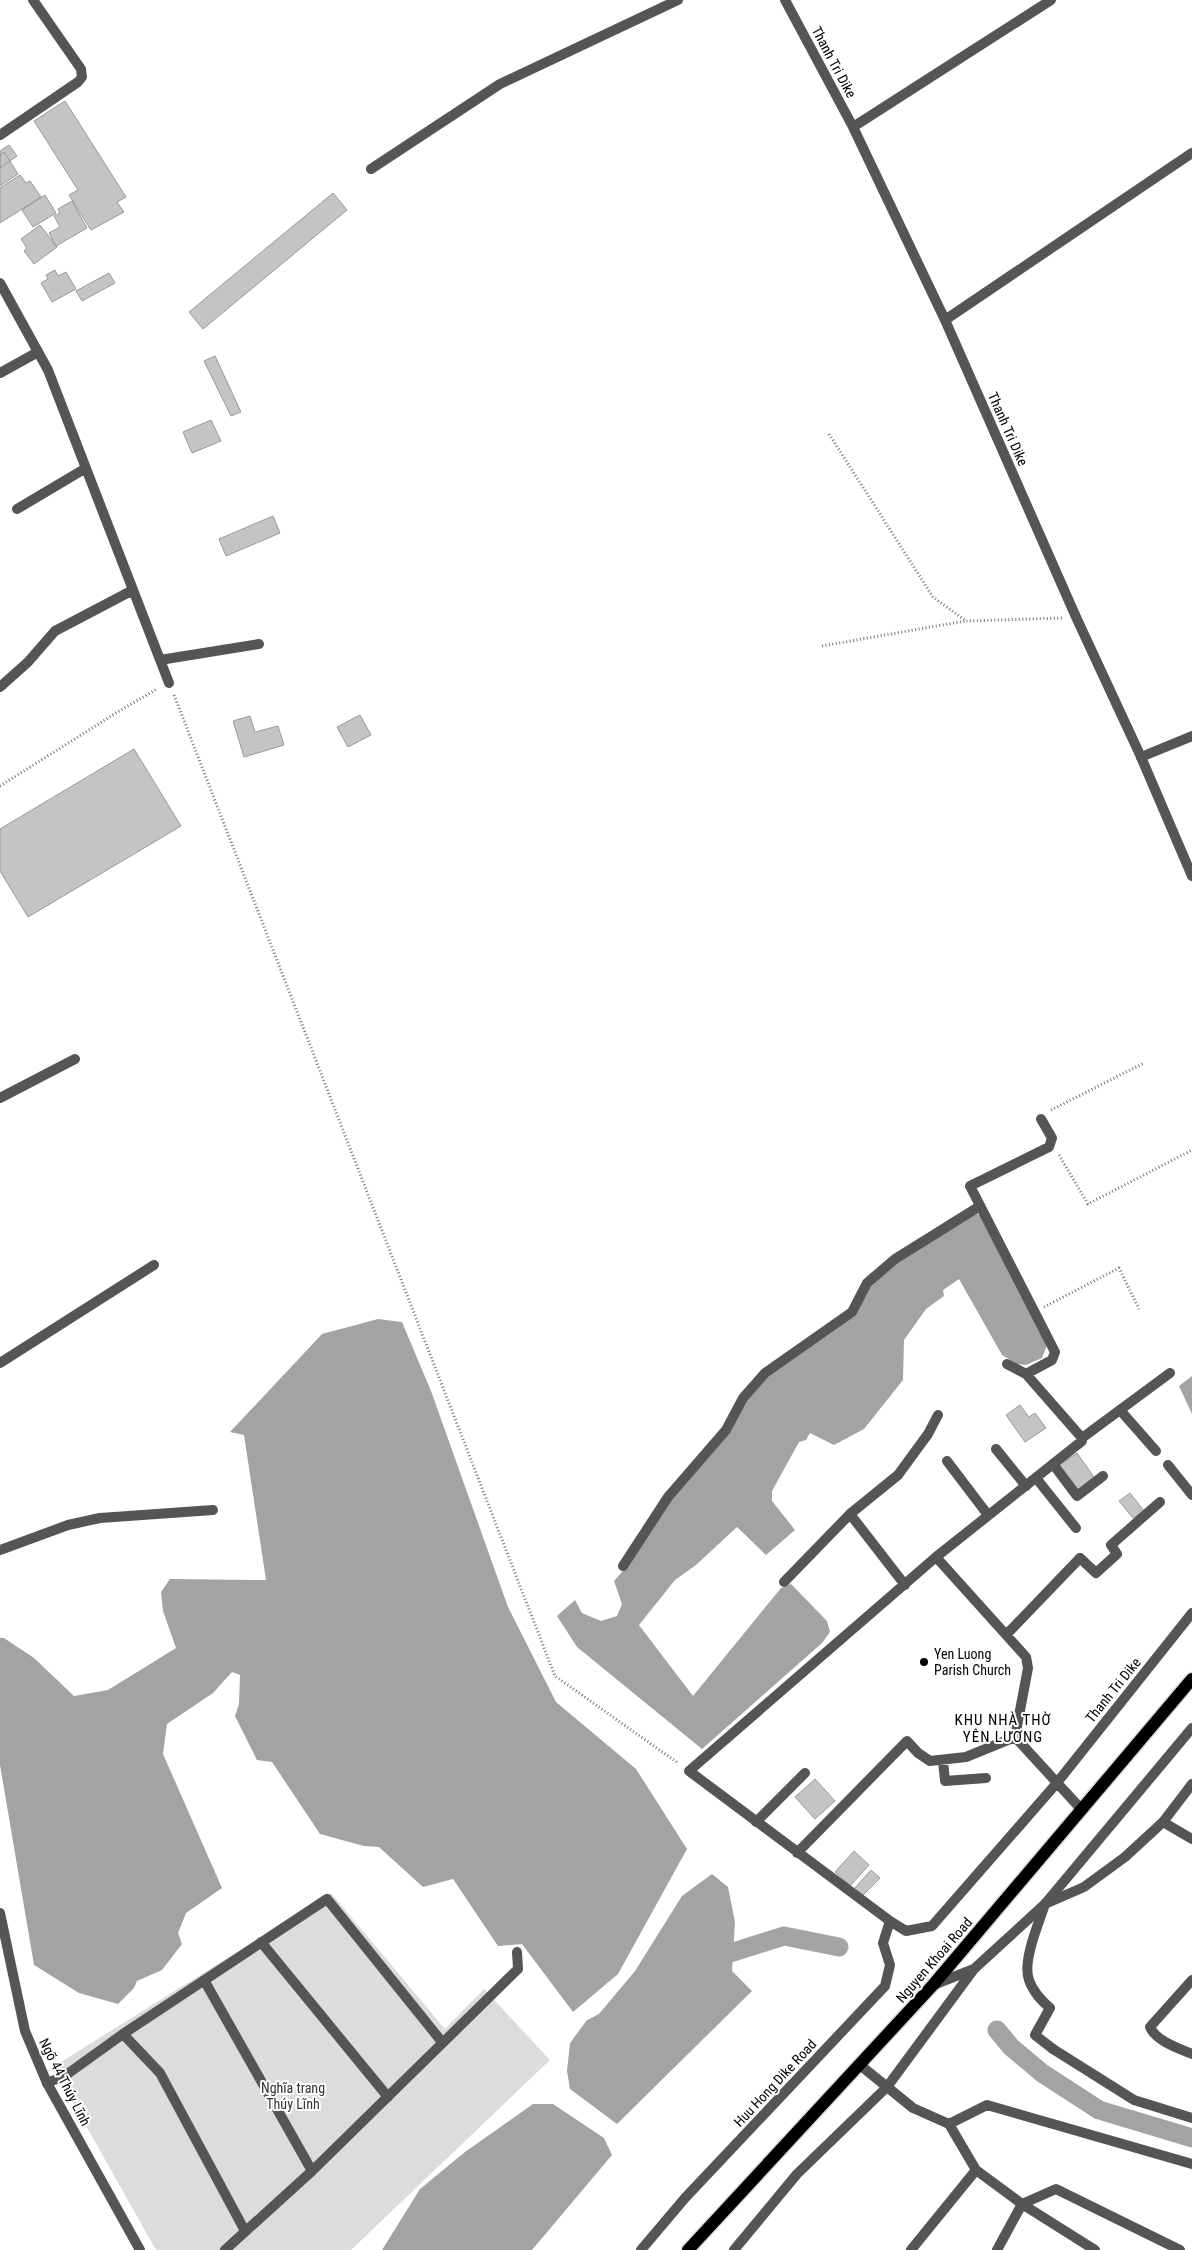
<svg xmlns="http://www.w3.org/2000/svg" width="1192" height="2250" font-family="'Roboto Condensed',sans-serif">
	<style>
		.green { fill: #dcdcdc }
		.water { fill: #a3a3a3 }
		.lines { fill: none; stroke-linecap: round; stroke-linejoin: round }
		.canal { stroke: #a3a3a3; stroke-width: 19 }
		.building { fill: #c4c4c4; stroke: #999 }
		.primary-casing { stroke: #dbdbdb; stroke-width: 15 }
		.path { stroke: #777; stroke-width: 3; stroke-dasharray: 1 2.5; stroke-linecap: butt }
		.service { stroke: #555; stroke-width: 10 }
		.minor { stroke: #555; stroke-width: 10 }
		.tertiary { stroke: #555; stroke-width: 10 }
		.primary { stroke: #000; stroke-width: 12 }
		.poi-dot { fill: #000; stroke: #fff; stroke-width: 2 }
		.labels { text-anchor: middle; stroke-width: 4; stroke-linejoin: round; paint-order: stroke }
		.street-label { font-size: 14px; fill: #000; stroke: #fff }
		.poi-label { font-size: 14px; fill: #000; stroke: #fff; text-anchor: start }
		.park-label { font-size: 14px; fill: #333; stroke: #fff }
		.neighbourhood-label { font-size: 15px; letter-spacing: 1px; fill: #000; stroke: #fff }
	</style>
	<rect width="100%" height="100%" fill="#fff"/>
	<path class="green" d="M331 1893 445 2029 484 1989 550 2060 351 2250H156L53 2067Z"/>
	<path class="water" d="M971 1213 981 1215 1047 1345 1042 1358 1026 1365 1017 1364 1002 1355 959 1279 943 1290 944 1296 926 1309 904 1340 903 1380 864 1429 834 1445 810 1433 806 1440 799 1442 772 1491V1501L795 1530 766 1555 737 1527 696 1565 675 1580 639 1625 693 1696 781 1588 791 1584 827 1621 830 1632 822 1643 702 1749 577 1647 557 1616 575 1600 582 1613 601 1621 617 1616 622 1604 614 1581 628 1565 671 1496 746 1398 768 1374 854 1316 872 1281 931 1237Z
		M378 1319 402 1322 431 1391 508 1607 556 1702 636 1769 687 1849 618 1974 573 2012 522 1944 498 1946 453 1879 423 1887 379 1847 364 1846 320 1834 272 1762 257 1760 235 1716 239 1704 240 1675 232 1672 213 1693 167 1724 163 1754 222 1888 186 1913 178 1933 182 1944 162 1970 137 1981 134 1988 118 2004 79 1993 34 1965 0 1765V1638H4L34 1658 74 1696 108 1690 176 1648 163 1611 161 1592 170 1579 266 1580 244 1435 230 1432 322 1334Z
		M1192 1376V1414L1179 1386Z
		M712 1874 728 1887 735 1922 732 1971 752 1991 617 2124 570 2089 567 2071 570 2043 587 2020 599 2014 635 1971 682 1896Z
		M533 2104H553L604 2138 612 2155 532 2250H382L420 2189 465 2152Z"/>
	<g class="lines">
		<path class="canal" d="M724 1955 784 1936 839 1947
			M997 2030 1011 2047 1042 2073 1099 2110 1192 2138"/>
	</g>
	<path class="building" d="M65 101 126 197 117 202 124 212 91 230 69 195 78 190 34 121Z
		M9 145 17 156 0 168V151Z
		M4 152 18 174 0 186V155Z
		M20 175 26 183 30 181 41 197 0 223V188Z
		M333 193 347 210 203 329 189 312Z
		M45 195 56 213 33 227 22 210Z
		M72 201 87 228 56 246 49 233 60 227 54 216 60 213 58 209Z
		M40 225 57 247 34 264 24 251 27 248 21 239Z
		M55 270 58 276 66 272 76 289 52 302 41 283 48 279 46 275Z
		M109 273 115 283 82 301 76 291Z
		M215 356 241 412 231 416 204 361Z
		M211 420 221 441 192 453 183 432Z
		M273 516 280 533 226 556 219 539Z
		M360 715 371 735 348 747 337 727Z
		M250 716 255 732 278 726 284 745 244 757 233 721Z
		M134 749 181 826 28 917 0 871V829Z
		M1020 1405 1029 1417 1035 1413 1046 1428 1025 1442 1006 1415Z
		M1077 1453 1096 1480 1077 1493 1058 1466Z
		M1130 1493 1144 1511 1133 1518 1119 1501Z
		M815 1779 835 1801 815 1819 795 1797Z
		M854 1851 869 1865 850 1886 835 1872Z
		M871 1870 880 1878 862 1896 854 1889Z"/>
	<g class="lines">
		<g class="primary-casing">
			<path id="primary" d="M688 2250 933 1985 1192 1679"/>
		</g>
		<path class="path" d="M829 434 933 597 966 621 1063 618
			M822 646 965 621
			M174 695 555 1676 678 1763
			M0 786 116 713 157 689
			M1051 1110 1144 1063
			M1059 1155 1088 1204 1192 1150
			M1044 1307 1119 1268 1139 1309"/>
		<path class="service" d="M1141 757 1192 736
			M1120 1410 1156 1451
			M996 1449 1026 1486
			M947 1461 988 1515
			M1053 1464 1077 1496 1103 1476
			M1036 1478 1076 1528
			M1080 1558 1096 1573 1117 1554 1111 1545 1160 1502
			M623 1566 668 1497 726 1430 743 1398 765 1373 852 1312 867 1283 895 1259 980 1206
			M756 1822 805 1773
			M1163 1822 1192 1839
			M1045 1904C1039 1923 1022 1961 1029 1980 1033 1992 1041 2000 1050 2008L1035 2035 1053 2049
			M261 1942 388 2097
			M204 1980 312 2171
			M1192 1980 1150 2027C1156 2041 1178 2048 1192 2054
			M123 2034 160 2073 245 2231
			M47 2083 66 2075 123 2034 327 1899 442 2042
			M949 2124 976 2170 1022 2204 1095 2250
			M225 2250 312 2171 518 1969 517 1952
			M911 2250 976 2170
			M997 2250 1022 2204 1056 2189 1180 2250"/>
		<path class="minor" d="M785 0 853 127 945 320 1076 617 1141 757 1192 876
			M853 127 1051 0
			M0 135 78 82 82 77 81 69 33 0
			M371 169 500 84 678 0
			M0 283 48 370 169 683
			M945 320 1192 153
			M17 509 86 468
			M160 660 259 644
			M0 687 28 662 55 631 133 590
			M0 1098 75 1059
			M0 1363 154 1265
			M1007 1364 1026 1374 1082 1438V1441L936 1557 689 1771 890 1921 906 1931 932 1926 1056 1784 1192 1613
			M1026 1374 1052 1360 1055 1352 970 1186 1049 1147 1052 1138 1041 1119
			M1082 1438 1170 1373
			M1168 1465 1192 1495
			M850 1514 905 1585
			M0 1550 68 1525 100 1518 213 1510
			M936 1557 1026 1657 1028 1668 1015 1737 1082 1810
			M784 1582 850 1514 898 1475 928 1434 938 1415
			M1007 1634 1080 1558
			M943 1760 945 1781 986 1778
			M797 1853 907 1741 918 1753 930 1761 966 1757 1015 1737
			M1045 1904 1084 1887 1125 1857 1163 1822 1192 1784
			M0 1913 25 2031 47 2083 140 2250
			M1053 2049 1134 2100 1192 2118
			M860 2065 913 2108 949 2124 987 2105 1192 2164
			M641 2250 685 2198 885 1986 890 1965 883 1943 890 1921"/>
		<path class="tertiary" d="M0 373 38 352
			M933 1985 974 1969 1045 1904 1192 1728
			M734 2250 797 2174 887 2087 974 1969"/>
		<use href="#primary" class="primary"/>
	</g>
	<circle class="poi-dot" cx="924" cy="1662" r="5"/>
	<g class="labels">
		<g class="street-label">
			<text transform="translate(834 62) rotate(62)" y="5">Thanh Tri Dike</text>
			<text transform="translate(1008 429) rotate(66)" y="5">Thanh Tri Dike</text>
			<text transform="translate(1113 1690) rotate(-51)" y="5">Thanh Tri Dike</text>
			<text transform="translate(934 1960) rotate(-49)" y="5">Nguyen Khoai Road</text>
			<text transform="translate(65 2082) rotate(63)" y="5">Ngõ 44 Thúy Lĩnh</text>
			<text transform="translate(775 2083) rotate(-47)" y="5">Huu Hong Dike Road</text>
		</g>
		<g class="poi-label">
			<text x="934" y="1659">Yen Luong<tspan x="934" dy="16">Parish Church</tspan></text>
		</g>
		<g class="park-label">
			<text x="293" y="2093">Nghĩa trang<tspan x="293" dy="16">Thúy Lĩnh</tspan></text>
		</g>
		<g class="neighbourhood-label">
			<text x="1003" y="1725">KHU NHÀ THỜ<tspan x="1003" dy="17">YÊN LƯƠNG</tspan></text>
		</g>
	</g>
</svg>
